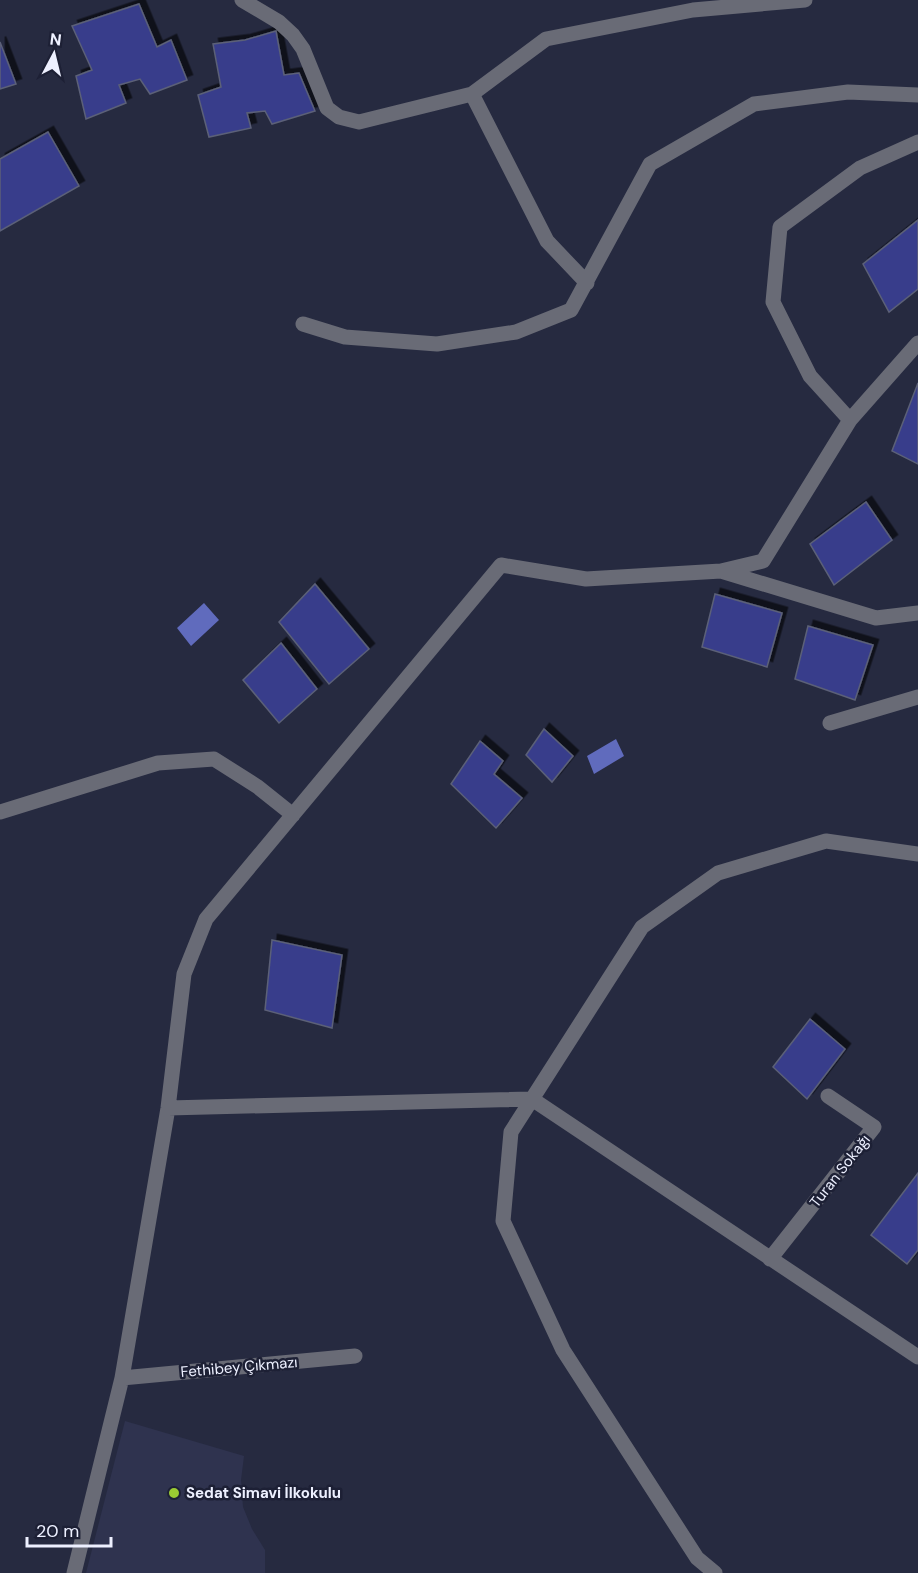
<svg xmlns="http://www.w3.org/2000/svg" width="918" height="1573" font-family="'DM Sans',sans-serif">
	<style>
		.built { fill: #2f334f }
		.water { fill: #606bbd }
		.building { fill: #383e8b; stroke: #5b6078; stroke-width: 1.5; filter: url(#shadow) }
		.lines { fill: none; stroke-linecap: round; stroke-linejoin: round }
		.minor { stroke: #696b76; stroke-width: 15 }
		.poi-dot { fill: #9bcb33; stroke: #1d2035; stroke-width: 2 }
		.labels { text-anchor: middle; stroke-width: 5; stroke-linejoin: round; paint-order: stroke }
		.street-label { font-size: 15px; fill: #edf0ff; stroke: #1d2035 }
		.poi-label { font-size: 15px; font-weight: bold; fill: #edf0ff; stroke: #1d2035; text-anchor: start }
	</style>
	<defs>
		<filter id="shadow"><feDropShadow dx="5.5" dy="-5.5" stdDeviation="0" flood-color="#0009"/></filter>
	</defs>
	<rect width="100%" height="100%" fill="#262a40"/>
	<path class="built" d="M125 1421 244 1456 241 1480 243 1507 252 1529 265 1550V1573H86Z"/>
	<path class="water" d="M204 603 219 620 191 646 177 628Z
		M616 739 624 756 594 774 587 756Z"/>
	<path class="building" d="M139 4 157 47 171 40 187 80 150 94 140 79 119 85 126 103 86 119 76 76 92 70 72 26Z
		M276 31 284 75 299 73 315 111 272 124 265 111 247 113 251 128 209 137 198 95 221 87 213 44 245 40Z
		M0 42 16 84 0 89Z
		M48 132 79 186 0 231V159Z
		M918 220V289L889 312 863 264Z
		M918 383V464L892 451Z
		M866 502 892 540 834 585 810 544Z
		M315 584 369 649 329 684 279 622Z
		M715 594 782 613 767 667 702 647Z
		M808 626 873 645 855 700 795 679Z
		M281 643 317 689 279 723 243 680Z
		M544 729 573 756 552 782 526 755Z
		M480 741 503 761 494 774 522 798 496 828 451 784Z
		M272 940 342 955 332 1028 265 1010Z
		M810 1019 845 1049 807 1099 773 1067Z
		M918 1173V1250L907 1264 871 1235Z"/>
	<g class="lines">
		<path class="minor" d="M242 0 279 22 293 35 303 49 327 108 339 117 359 122 472 94
			M587 283 547 241 472 94 546 39 693 10 805 0
			M303 324 345 337 437 344 516 332 571 310 650 164 754 104 848 92 918 95
			M850 420 810 376 773 302 780 227 860 168 918 142
			M721 571 876 618 918 613
			M830 723 918 697
			M0 812 158 763 214 759 258 787 293 815
			M168 1108 532 1099 918 1357
			M770 1259 874 1127 828 1096
			M122 1378 355 1356
			M74 1573 122 1378 168 1108 184 974 206 919 501 565 586 579 721 571 763 561 850 420 918 343
			M715 1573 697 1558 563 1350 503 1221 511 1132 642 927 718 873 826 841 918 854"/>
	</g>
	<circle class="poi-dot" cx="174" cy="1493" r="6"/>
	<g class="labels">
		<g class="street-label">
			<text transform="translate(840 1171) rotate(-52)" y="5">Turan Sokağı</text>
			<text transform="translate(239 1367) rotate(-5)" y="5">Fethibey Çıkmazı</text>
		</g>
		<g class="poi-label">
			<text x="186" y="1498">Sedat Simavi İlkokulu</text>
		</g>
	</g>
	<g transform="translate(54 54) rotate(7)" stroke="#1d2035" stroke-width="4.5" paint-order="stroke">
	<path d="M0-4.5L10 22L0 15L-10 22Z" fill="#edf0ff"/>
	<text y="-9" font-size="16" font-weight="bold" text-anchor="middle" fill="#edf0ff">N</text>
	</g>
	<path d="M27 1537v9h84v-9" fill="none" stroke="#edf0ff" stroke-width="3"/>
	<text x="36" y="1537" font-size="18" fill="#edf0ff" stroke="#1d2035" stroke-width="4.5" paint-order="stroke">20 m</text>
</svg>
